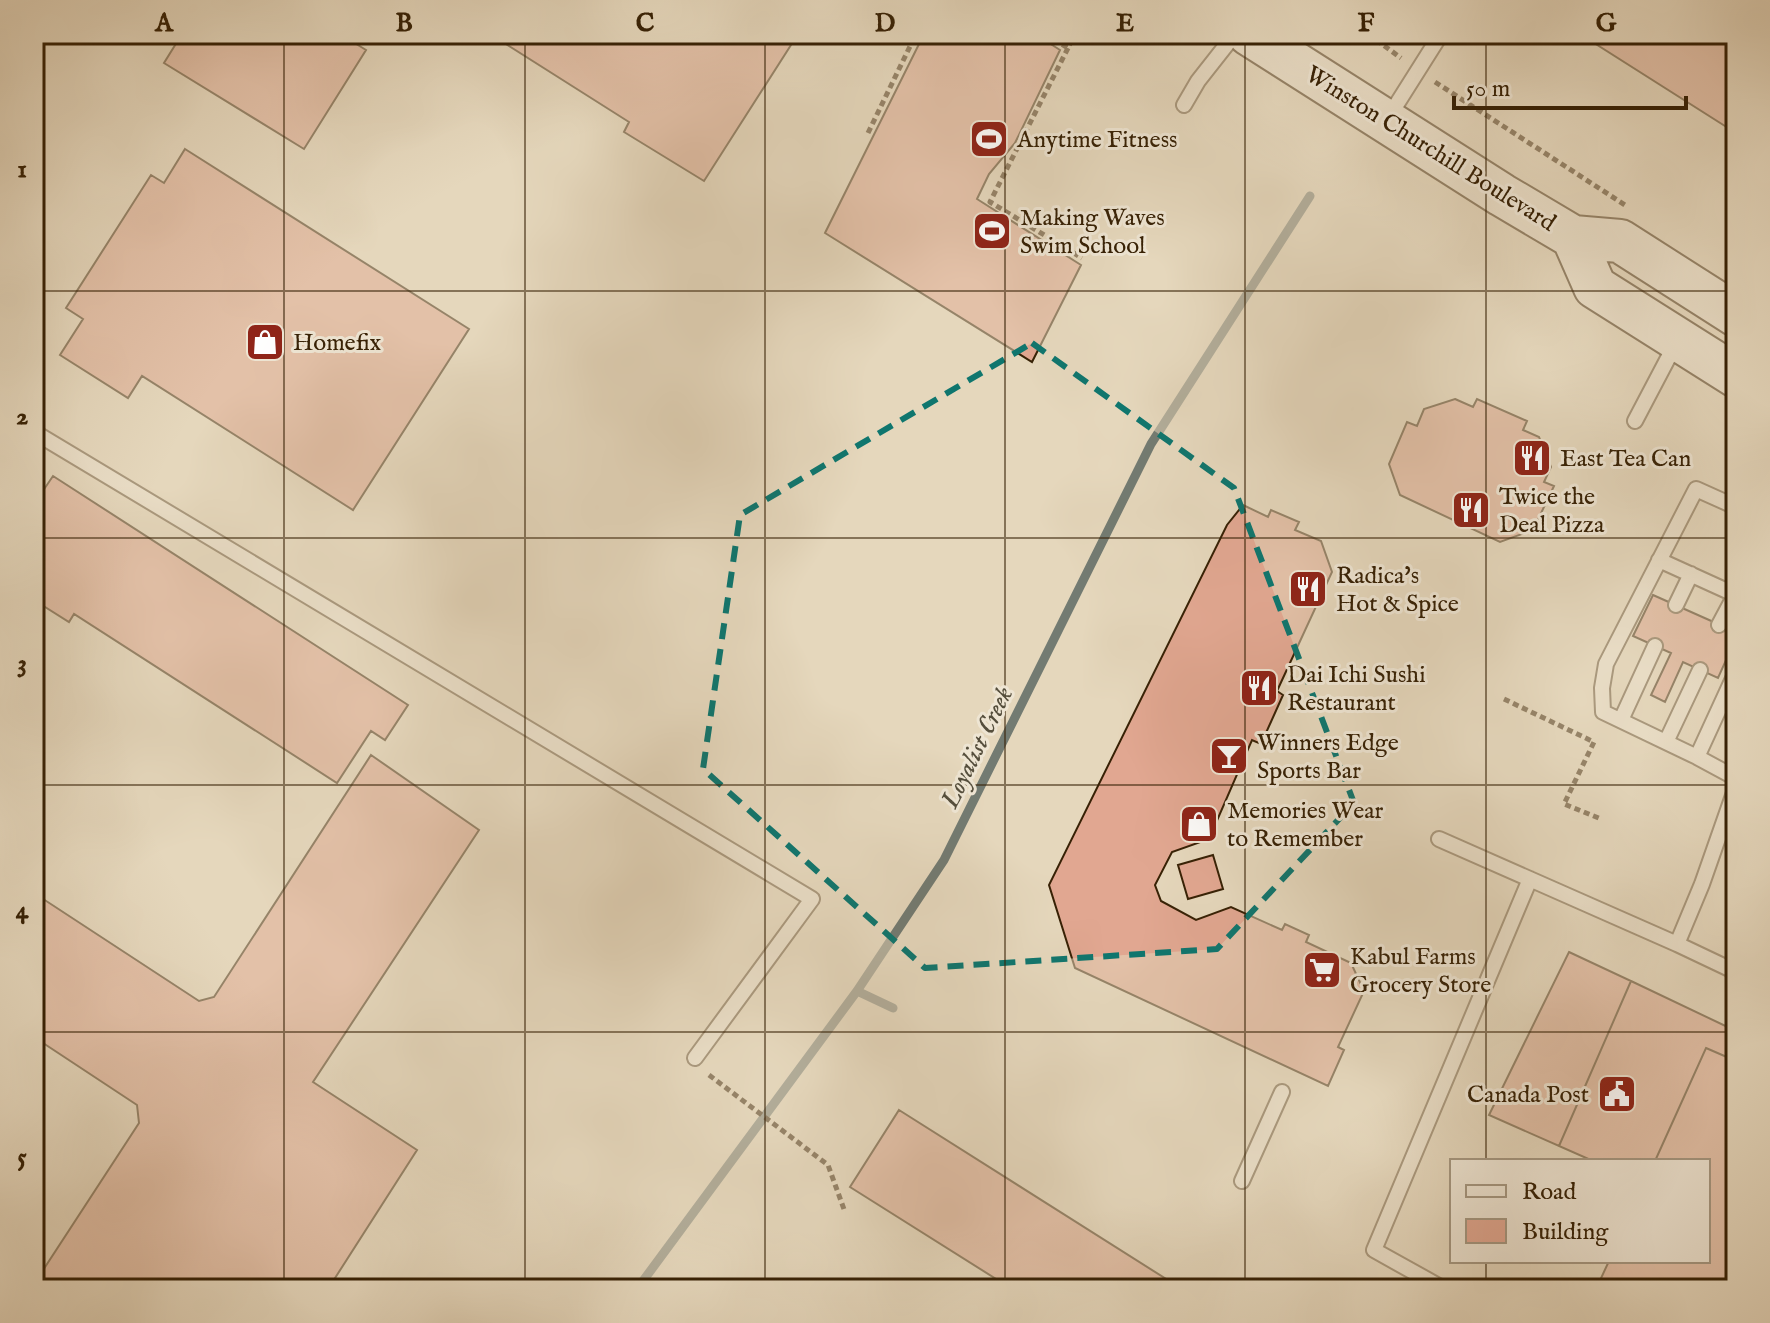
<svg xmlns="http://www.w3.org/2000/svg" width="1770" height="1323" font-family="'IM FELL English',serif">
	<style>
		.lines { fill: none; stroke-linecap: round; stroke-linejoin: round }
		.stream { stroke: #737b72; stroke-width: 9 }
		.building { fill: #e1a791; stroke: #372105; stroke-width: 2 }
		.service-casing { stroke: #624e33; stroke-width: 18 }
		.secondary-casing { stroke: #372105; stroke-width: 46 }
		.path { stroke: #372105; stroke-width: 5; stroke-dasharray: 6 4; stroke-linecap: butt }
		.service { stroke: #eee5d3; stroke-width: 14 }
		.secondary { stroke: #eee5d3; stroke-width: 42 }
		.marked { fill: none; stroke: #0f766e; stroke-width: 6; stroke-dasharray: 16 10; stroke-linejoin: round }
		.grid { fill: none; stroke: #372105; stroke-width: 2; stroke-opacity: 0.55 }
		.labels { text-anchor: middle; stroke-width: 6; stroke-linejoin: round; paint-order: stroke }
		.poi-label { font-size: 24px; fill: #372105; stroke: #eee5d3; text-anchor: start }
		.street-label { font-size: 24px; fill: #372105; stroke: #eee5d3 }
		.water-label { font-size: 26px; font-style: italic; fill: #554e3c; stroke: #eee5d3 }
		.neatline { fill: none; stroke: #372105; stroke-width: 3 }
		.grid-label { font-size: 26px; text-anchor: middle; font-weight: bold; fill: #372105 }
	</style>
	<rect width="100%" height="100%" fill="#e5d7bc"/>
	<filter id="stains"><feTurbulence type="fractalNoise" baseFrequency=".0025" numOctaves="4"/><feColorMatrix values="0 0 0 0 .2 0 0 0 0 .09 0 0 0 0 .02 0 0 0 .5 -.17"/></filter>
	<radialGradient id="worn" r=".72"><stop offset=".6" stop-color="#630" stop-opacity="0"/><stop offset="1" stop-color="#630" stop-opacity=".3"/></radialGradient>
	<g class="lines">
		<path class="stream" d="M857 991 893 1008
			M637 1289 857 991 944 860 1151 444 1310 196"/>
	</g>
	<path class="building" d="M182 34H193L208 43 213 34H340L366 50 304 149 164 63Z
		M490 34H798L704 181 624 132 629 122Z
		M924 34H1035L1060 50 1015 143 989 174 977 199 1081 265 1032 362 825 233Z
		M1580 34H1736V133Z
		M185 149 469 329 353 510 142 376 128 398 60 355 83 319 66 308 151 175 164 183Z
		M1455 399 1473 407 1477 399 1527 421 1523 430 1539 437 1551 467 1544 482 1554 486 1533 530 1500 542 1400 495 1389 464 1407 422 1417 426 1424 409Z
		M53 476 408 705 385 740 371 731 337 783 74 614 69 622 34 600V504Z
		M1243 505 1268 517 1271 510 1299 522 1295 530 1321 541 1332 572 1277 691 1283 695 1261 744 1252 740 1209 839 1172 852 1155 885 1161 901 1196 920 1231 907 1282 930 1285 924 1309 935 1306 942 1351 963 1364 991 1338 1047 1344 1050 1328 1086 1075 968 1049 885 1227 525Z
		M1653 595 1736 632V638L1718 678 1683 662 1665 702 1651 695 1671 653 1633 636Z
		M371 755 479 830 313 1082 417 1150 328 1289H34V1284L139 1123 137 1105 34 1037V893L199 1001 214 997Z
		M1213 855 1223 889 1188 899 1178 865Z
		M1569 952 1631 981 1559 1146 1489 1115Z
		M1631 981 1736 1031V1061L1706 1048 1655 1161H1593L1559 1146Z
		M1706 1048 1736 1061V1289H1596L1609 1261H1708V1161H1655Z
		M899 1110 1182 1289H1012L850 1187Z"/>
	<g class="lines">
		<g class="service-casing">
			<path id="service" d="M1184 105 1198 81 1235 34
				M1388 118 1441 34
				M1635 421 1676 343
				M34 432 812 899 695 1058
				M1736 507 1696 489 1606 664 1602 688 1603 712 1697 757 1736 778
				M1659 560 1736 595
				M1676 605 1691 574
				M1719 625 1735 595
				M1621 720 1655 646
				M1666 742 1700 670
				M1697 757 1736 672
				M1736 787 1702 884 1677 944 1736 972
				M1439 839 1677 944
				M1242 1181 1282 1092
				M1444 1289 1374 1250 1530 879"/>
		</g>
		<g class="secondary-casing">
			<path id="secondary" d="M1249 34 1502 195 1573 237 1620 241 1736 315
				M1573 237 1595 287 1736 376"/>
		</g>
		<path class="path" d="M1045 34 1068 48 1075 34
			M1368 34 1401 58
			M34 44 35 42
			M1068 48 990 202 1082 258
			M1435 82 1625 205
			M868 133 916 34
			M1504 699 1594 742 1564 804 1601 819
			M709 1075 828 1165 845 1212"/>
		<use href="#service" class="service"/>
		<use href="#secondary" class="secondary"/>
	</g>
	<path d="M0 0H1770V1323H0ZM1032 343 1234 488 1354 803 1217 949 925 968 703 769 740 515Z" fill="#e5d7bc" fill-opacity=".55" fill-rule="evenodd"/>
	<path class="marked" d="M1032 343 1234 488 1354 803 1217 949 925 968 703 769 740 515Z"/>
	<path class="grid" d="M284 34V1289M525 34V1289M765 34V1289M1005 34V1289M1245 34V1289M1486 34V1161M34 291H1736M34 538H1736M34 785H1736M34 1032H1736M1486 1261V1289"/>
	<defs>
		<g id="stadium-square" transform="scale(2)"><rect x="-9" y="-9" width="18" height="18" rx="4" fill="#8f2418" stroke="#eee5d3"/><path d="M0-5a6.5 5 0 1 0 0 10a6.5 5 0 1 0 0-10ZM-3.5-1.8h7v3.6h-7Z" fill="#fff"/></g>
		<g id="shop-square" transform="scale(2)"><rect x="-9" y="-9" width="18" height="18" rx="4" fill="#8f2418" stroke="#eee5d3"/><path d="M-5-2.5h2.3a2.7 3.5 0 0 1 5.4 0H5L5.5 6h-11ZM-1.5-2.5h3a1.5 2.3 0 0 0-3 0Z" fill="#fff"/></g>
		<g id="restaurant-square" transform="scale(2)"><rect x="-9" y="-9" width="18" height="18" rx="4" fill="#8f2418" stroke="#eee5d3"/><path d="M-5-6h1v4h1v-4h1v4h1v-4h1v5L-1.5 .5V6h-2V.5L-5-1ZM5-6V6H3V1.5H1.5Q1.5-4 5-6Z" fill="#fff"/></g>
		<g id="bar-square" transform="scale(2)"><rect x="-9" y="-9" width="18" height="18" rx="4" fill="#8f2418" stroke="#eee5d3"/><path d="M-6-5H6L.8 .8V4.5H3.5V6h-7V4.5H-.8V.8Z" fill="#fff"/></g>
		<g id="supermarket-square" transform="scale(2)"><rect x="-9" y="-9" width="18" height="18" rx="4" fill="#8f2418" stroke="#eee5d3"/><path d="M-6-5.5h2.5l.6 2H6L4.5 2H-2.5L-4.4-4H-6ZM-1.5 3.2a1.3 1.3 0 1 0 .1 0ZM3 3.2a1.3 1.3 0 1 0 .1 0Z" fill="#fff"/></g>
		<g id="civic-square" transform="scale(2)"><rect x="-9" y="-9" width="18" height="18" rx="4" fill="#8f2418" stroke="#eee5d3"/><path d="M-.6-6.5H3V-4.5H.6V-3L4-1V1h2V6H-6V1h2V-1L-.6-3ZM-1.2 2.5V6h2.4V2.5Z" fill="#fff"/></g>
	</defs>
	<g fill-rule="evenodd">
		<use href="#stadium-square" x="989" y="139"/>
		<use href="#stadium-square" x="992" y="231"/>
		<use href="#shop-square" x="265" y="342"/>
		<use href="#restaurant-square" x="1532" y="458"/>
		<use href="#restaurant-square" x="1471" y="510"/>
		<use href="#restaurant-square" x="1308" y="589"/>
		<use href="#restaurant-square" x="1259" y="688"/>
		<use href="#bar-square" x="1229" y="756"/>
		<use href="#shop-square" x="1199" y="824"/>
		<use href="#supermarket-square" x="1322" y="970"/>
		<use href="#civic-square" x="1617" y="1094"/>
	</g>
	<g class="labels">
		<g class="poi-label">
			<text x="1017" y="147">Anytime Fitness</text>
			<text x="1020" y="225">Making Waves<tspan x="1020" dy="28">Swim School</tspan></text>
			<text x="293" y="350">Homefix</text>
			<text x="1560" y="466">East Tea Can</text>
			<text x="1499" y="504">Twice the<tspan x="1499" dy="28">Deal Pizza</tspan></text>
			<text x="1336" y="583">Radica's<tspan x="1336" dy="28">Hot &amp; Spice</tspan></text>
			<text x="1287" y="682">Dai Ichi Sushi<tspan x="1287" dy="28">Restaurant</tspan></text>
			<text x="1257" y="750">Winners Edge<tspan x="1257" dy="28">Sports Bar</tspan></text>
			<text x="1227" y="818">Memories Wear<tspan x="1227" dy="28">to Remember</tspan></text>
			<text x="1350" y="964">Kabul Farms<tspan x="1350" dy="28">Grocery Store</tspan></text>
			<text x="1589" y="1102" text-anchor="end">Canada Post</text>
		</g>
		<g class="street-label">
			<text transform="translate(1431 148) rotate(32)" y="8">Winston Churchill Boulevard</text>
		</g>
		<g class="water-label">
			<text transform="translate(976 747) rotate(-64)" y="9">Loyalist Creek</text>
		</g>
	</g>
	<rect width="1770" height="1323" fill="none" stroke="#e5d7bc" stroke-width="88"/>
	<rect x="1450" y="1159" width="260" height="104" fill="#eee5d3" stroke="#a59781" stroke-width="2"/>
	<rect x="1466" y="1185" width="40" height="12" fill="#eee5d3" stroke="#a59781" stroke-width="2"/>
	<text x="1522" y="1199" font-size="24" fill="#372105">Road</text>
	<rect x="1466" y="1219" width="40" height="24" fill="#e1a791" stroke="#a59781" stroke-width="2"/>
	<text x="1522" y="1239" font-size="24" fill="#372105">Building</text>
	<path d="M1454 96v12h232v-12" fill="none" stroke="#372105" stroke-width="4"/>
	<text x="1466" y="96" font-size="24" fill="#372105" stroke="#eee5d3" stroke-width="6" paint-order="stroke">50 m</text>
	<rect x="44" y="44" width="1682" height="1235" class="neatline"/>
	<g class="grid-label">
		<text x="164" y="31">A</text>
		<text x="404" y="31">B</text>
		<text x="645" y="31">C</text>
		<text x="885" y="31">D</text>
		<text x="1125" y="31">E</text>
		<text x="1366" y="31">F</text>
		<text x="1606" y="31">G</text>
		<text x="22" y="177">1</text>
		<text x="22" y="424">2</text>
		<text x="22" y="671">3</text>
		<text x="22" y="918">4</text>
		<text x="22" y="1165">5</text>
	</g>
	<rect width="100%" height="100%" filter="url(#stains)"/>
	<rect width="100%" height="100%" fill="url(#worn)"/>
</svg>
